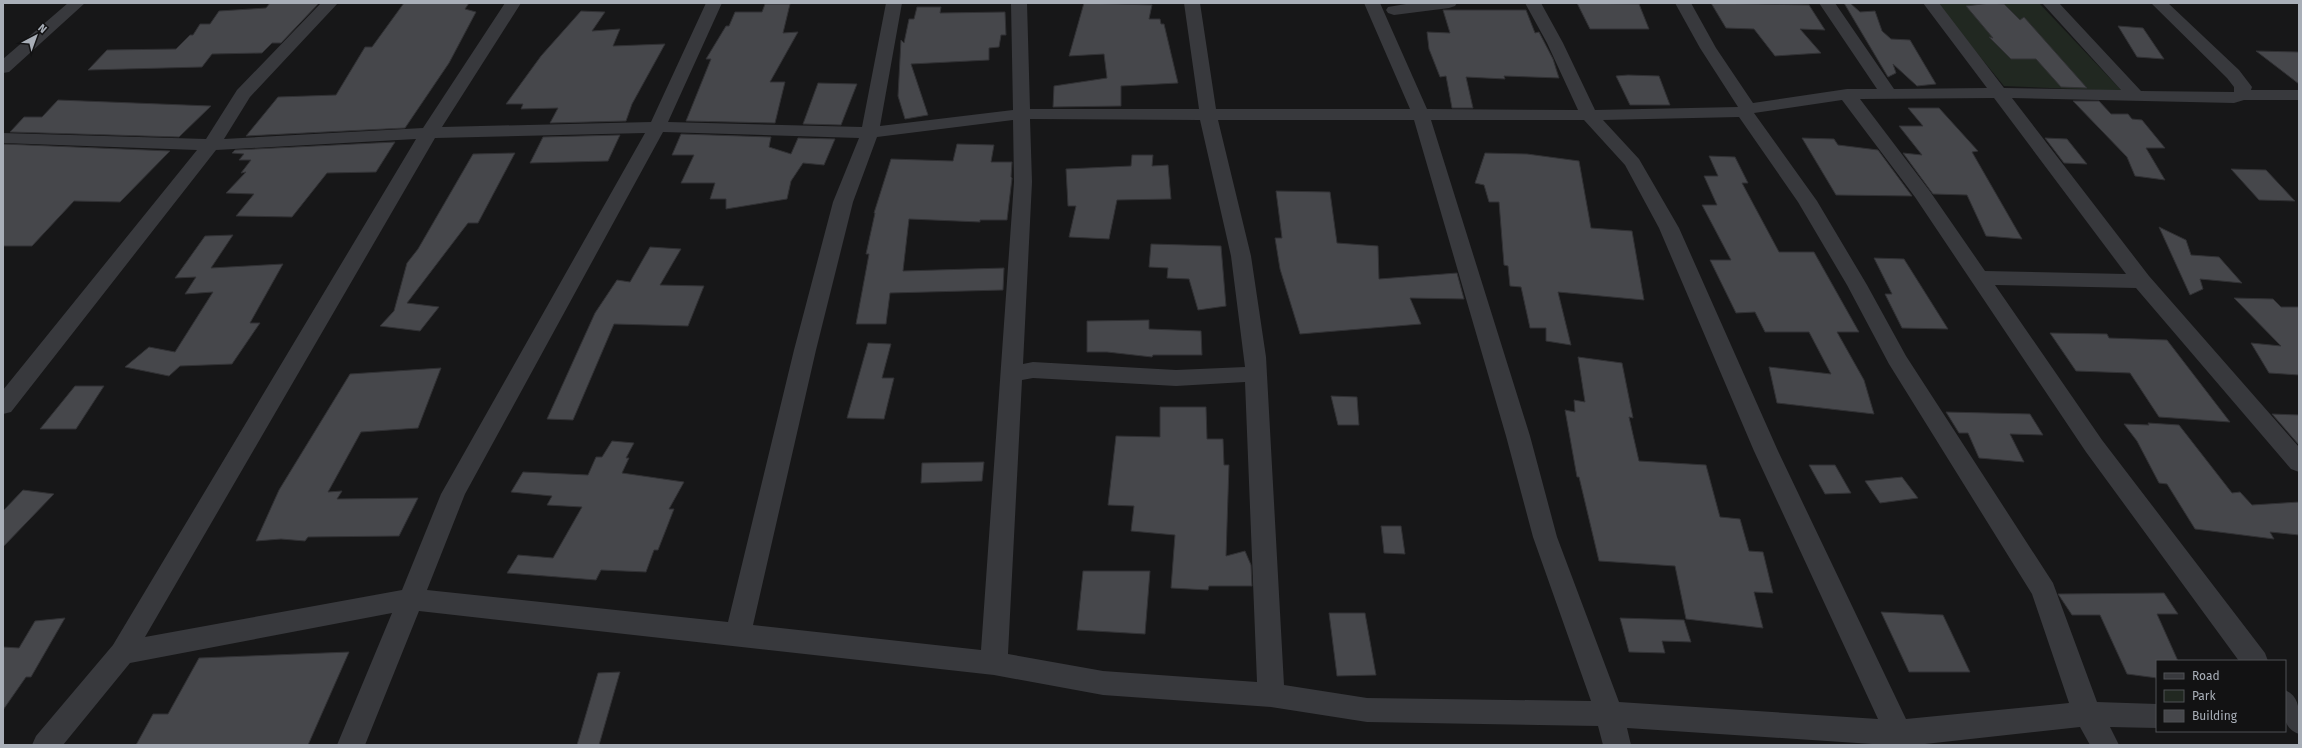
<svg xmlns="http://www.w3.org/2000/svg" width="2302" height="748" font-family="'Fira Sans',sans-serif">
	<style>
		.green { fill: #212821 }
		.building { fill: #46474b; stroke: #313134 }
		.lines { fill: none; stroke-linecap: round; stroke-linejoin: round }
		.minor { fill: #38393d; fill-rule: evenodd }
	</style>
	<rect width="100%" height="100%" fill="#171718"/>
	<path class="green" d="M1936 3H2039L2122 91 2004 86Z"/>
	<path class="building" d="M270 3H319L281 43H272L262 53 212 54 202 67 88 70 107 50 176 49 190 35H193L200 24H210L219 11 266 8Z
		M404 3H469L465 9 476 12 449 63 405 128 246 136 278 97 336 95 365 47H372Z
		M1084 3 1152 5 1149 19H1160L1161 24H1164L1178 83 1121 86V106L1053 107 1054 86 1107 78 1104 54 1069 56Z
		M1577 3 1639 4 1649 29H1590Z
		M1711 3 1809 5 1825 30 1800 29 1821 53 1775 56 1754 29 1726 28Z
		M1844 3H1850L1860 12 1875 11 1882 31 1891 39 1910 40 1936 84 1917 86 1893 64 1896 73 1888 77Z
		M1990 3 2004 4 2020 20 2024 17 2087 88 2061 87 2036 59H2011L1989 37 1993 38 1966 6Z
		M765 4H790L783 33 798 32 770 82H785L775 123 686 121 711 59H706L726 26H729L735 12H762Z
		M917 7H941L940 13 1005 12 1006 35H1001L999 47 989 48V60L911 64 928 115 905 119 898 96 901 40 904 43 909 19H914Z
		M1443 10H1526L1535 33 1539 32 1553 59 1559 78 1504 76 1505 79 1466 77 1473 108H1452L1446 76 1440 77 1429 49 1427 32 1450 33Z
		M581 11 605 12 592 31 620 29 613 46 665 44 632 104 626 121 550 123 558 108 521 109 523 104H506L541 56Z
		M2118 26 2143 28 2164 59 2137 57Z
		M2256 51 2299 52V84Z
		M1628 75 1659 76 1670 105H1630L1616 76Z
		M818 83 857 84 841 125 803 124Z
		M58 100 211 106 179 137 10 132 24 117H42Z
		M2073 101H2099L2111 114H2128L2132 119 2142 120 2165 148H2146L2165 180 2135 176 2127 157Z
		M1908 108H1939L1978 151 1972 152 2022 239 1986 236 1967 195 1933 194 1903 153 1922 155 1899 126H1923Z
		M681 134 771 137 769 147 791 154 798 138 835 139 824 165 803 163 791 181 787 199 726 209V199H710L715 183H681L694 155H672Z
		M620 135 608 161 530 163 543 137Z
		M1802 138 1834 139 1838 145 1878 150 1912 196 1836 195Z
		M2045 138 2067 139 2087 164 2064 163Z
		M395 142 376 172 327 173 292 217 236 216 254 194 226 193 246 172 241 173 251 160H239L244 154 232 153 235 150Z
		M3 144 170 151 120 202 74 201 32 246H3Z
		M957 144 994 145 991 162H1012L1011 177 1012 178 1007 220H980V222L909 219 903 271 1004 268 1003 290 890 293 886 324H856L869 254H866L875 213H874L891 159 953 161Z
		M515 153 478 223H468L407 303 439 307 420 331 380 326 394 311 407 263 418 249 473 154Z
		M1485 153 1527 154 1579 161 1591 228 1632 231 1644 300 1558 292 1571 345 1546 341V328H1530L1521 287 1510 286 1508 266 1504 265 1499 202H1489L1484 185 1475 183Z
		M1132 155H1153L1152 166 1168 165 1171 199 1117 200 1109 239 1069 237 1076 206H1068L1066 169 1131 166Z
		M1709 156 1735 157 1748 183H1742L1779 252H1814L1859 332H1837L1864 380 1874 414 1777 403 1769 367 1831 374 1809 332H1765L1755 312 1736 313 1710 260H1731L1702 205H1717L1704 176H1718Z
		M2231 169 2266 170 2295 201 2259 200Z
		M1276 191 1330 192 1337 243 1378 246 1379 279 1457 273 1464 299 1410 298 1421 324 1300 334 1280 269 1275 238H1282Z
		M2159 227 2186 240 2191 255 2219 257 2242 283 2200 279 2203 289 2190 295Z
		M233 235 211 268 283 264 250 323H260L232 364 180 366 169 376 125 367 149 347 175 352 213 292 185 294 196 277 175 278 205 236Z
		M1151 244 1221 246 1226 306 1198 310 1189 279 1167 278 1168 268 1149 267Z
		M650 247 681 249 660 285 704 286 688 326 614 324 573 420 547 419 595 313 617 280 630 282Z
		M1874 258 1904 259 1948 329 1902 328 1885 294H1892Z
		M2234 298 2273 299 2281 307H2299V375L2269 373 2251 343 2281 346Z
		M1149 320V329L1201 331 1202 355H1153L1152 357 1107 352H1087V321Z
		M2050 333 2107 334 2109 338 2167 340 2230 422 2159 417 2130 373 2076 371Z
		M868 343 891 344 882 378H894L884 419 847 418Z
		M1578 357 1622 363 1633 418 1629 417 1639 461 1706 465 1720 517 1740 519 1749 551 1763 552 1773 593 1754 592 1763 628 1686 619 1675 566 1599 561 1579 477H1577L1565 410 1575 412 1574 400 1585 402Z
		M441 368 418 428 361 432 328 492 342 491 337 499 418 498 399 536 308 537 305 541 281 539 256 541 279 490 350 374Z
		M75 386H104L76 429H40Z
		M1331 396 1357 397 1359 425H1338Z
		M1160 407H1206L1207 439H1223L1224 465H1229L1226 556 1245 551 1251 565 1252 586H1209L1208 590 1171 588 1175 535 1131 531 1134 506 1108 505 1116 436 1160 437Z
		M1946 412 2030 414 2043 435 2010 434 2024 462 1979 458 1968 433H1959Z
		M2272 414 2299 415V445Z
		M2148 423 2179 425 2232 493 2240 492 2252 505 2299 502V535L2270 532 2274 539 2195 529 2167 484 2159 483 2137 441 2124 424 2149 425Z
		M612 441 634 443 626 458H629L622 473 684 482 669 509H674L658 550H654L646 572 601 570 596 580 507 573 518 555 553 558 582 507 547 505 552 496 511 492 523 472 588 475 596 457H602Z
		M984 462 982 481 921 483 922 463Z
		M1809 465H1835L1851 493 1825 494Z
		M1902 477 1918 498 1880 503 1865 481Z
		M23 490 54 494 3 547V511Z
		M1381 526H1401L1405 554 1384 553Z
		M1083 571H1150L1145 634 1077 630Z
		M2164 593 2178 614H2157L2178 661H2157V678L2127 674 2100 615H2072L2058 594Z
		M1881 612 1943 615 1970 672H1909Z
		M1329 613H1365L1376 675 1337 676Z
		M65 618 31 677H26L3 710V647L19 648 35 621Z
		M1620 618 1684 620 1691 642 1662 641 1665 653 1629 652Z
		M349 652 308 745H136L153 714H168L199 658Z
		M620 672 599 745H577L598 673Z"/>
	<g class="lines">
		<path class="minor" d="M68 3H85L9 72 3 73V59Z
			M321 3H338L250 97 224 139 423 128 505 3H521L442 127 651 122 706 3H722L668 122 862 127 886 3H902L880 126 1013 110 1011 3H1027L1030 109H1199L1184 3H1200L1216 109H1410L1364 3H1380L1427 109 1578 110 1547 43 1525 3H1541L1563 43 1595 110 1738 107 1700 48 1675 3H1691L1716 48 1753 103 1847 89H1877L1819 3H1835L1894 89 1987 88 1923 3H1939L2004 88 2121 90 2042 3H2059L2141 91 2234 92V87L2227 78 2151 3H2168L2239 70 2252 87 2251 90H2299V100H2244L2234 103 2012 98 2149 276 2299 447V472L2291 469 2136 288 1995 285 2102 440 2265 653 2268 661H2239L2086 452 1915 197 1842 100 1754 113 1817 201 1867 285 1906 356 2053 583 2097 702 2157 704V728L2110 727 2119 745H2090L2080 727 1916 745H1887L1627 728 1631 745H1603L1598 726 1367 722 1271 707 1103 695 994 675 419 611 365 745H337L392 613 130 663 63 745H32L36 736 113 645 416 139 216 150 11 412 3 414V390L197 150 3 143V133L206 139 237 90ZM1994 98 2126 274 1985 271 1929 190 1860 99ZM1739 117 1798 202 1847 285 1889 364 2032 594 2069 703 1906 719 1778 451 1679 228 1639 159 1603 120ZM1030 119 1200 120 1231 256 1245 367 1176 370 1033 362 1023 364 1032 182ZM1013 120 1014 182 981 650 753 625 816 350 853 202 877 137ZM1218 120H1414L1506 436 1533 537 1591 701 1367 698 1284 685 1266 357 1251 256ZM1431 120H1584L1625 165 1659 228 1754 451 1878 719 1619 702 1557 537 1530 436ZM663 132 859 138 833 202 794 350 728 622 427 590 465 494ZM645 133 441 494 402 590 145 637 435 138ZM1033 378 1176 386 1245 382 1257 682 1103 671 1008 654 1022 380Z
			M1412 3H1457L1455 6 1449 8 1394 15 1388 13 1386 10 1388 7Z
			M2285 690C2302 697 2299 715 2299 734 2279 726 2285 709 2285 690Z"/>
	</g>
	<rect width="2302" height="748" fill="none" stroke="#a9afb8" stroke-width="8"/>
	<rect x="2156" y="660" width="130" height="72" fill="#121213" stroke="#4e5155"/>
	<rect x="2164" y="673" width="20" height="6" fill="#38393d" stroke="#4e5155"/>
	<text x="2192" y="680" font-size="12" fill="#a9afb8">Road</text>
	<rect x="2164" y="690" width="20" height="12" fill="#212821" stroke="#4e5155"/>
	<text x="2192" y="700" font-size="12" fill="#a9afb8">Park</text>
	<rect x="2164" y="710" width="20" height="12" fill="#46474b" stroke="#4e5155"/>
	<text x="2192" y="720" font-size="12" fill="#a9afb8">Building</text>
	<g transform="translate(36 36) rotate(41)" stroke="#121213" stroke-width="3" paint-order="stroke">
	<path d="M0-3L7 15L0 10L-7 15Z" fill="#a9afb8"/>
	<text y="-6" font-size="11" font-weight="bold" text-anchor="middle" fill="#a9afb8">N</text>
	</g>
</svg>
